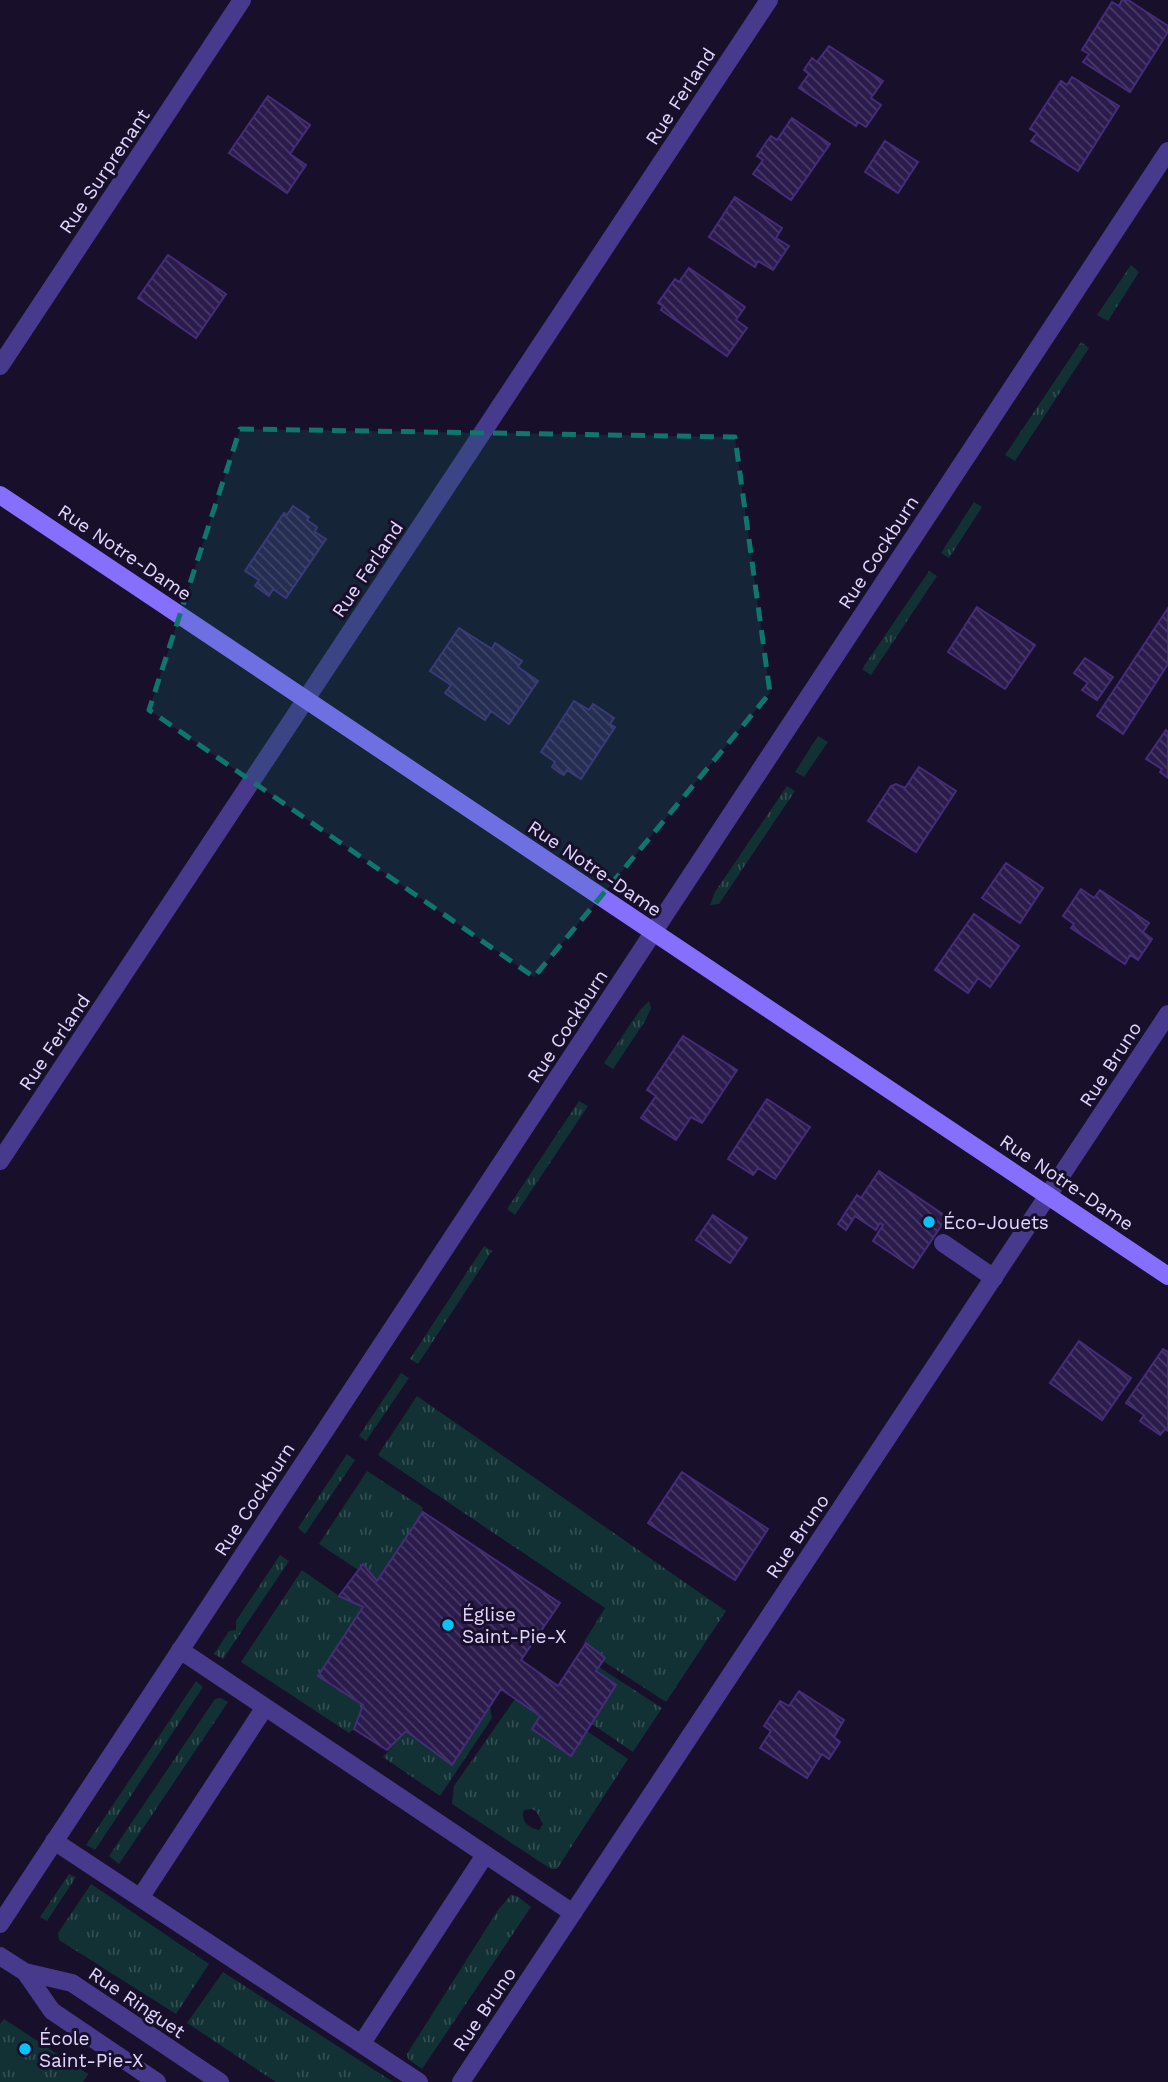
<svg xmlns="http://www.w3.org/2000/svg" width="1168" height="2082" font-family="'Work Sans',sans-serif">
	<style>
		.grass { fill: url(#grass-tufts); fill-rule: evenodd }
		.building { fill: url(#building-back-hatch); stroke: #452c79; stroke-width: 2 }
		.lines { fill: none; stroke-linecap: round; stroke-linejoin: round }
		.lane { stroke: #47398b; stroke-width: 18 }
		.street { stroke: #47398b; stroke-width: 18 }
		.secondary { stroke: #866fff; stroke-width: 18 }
		.marked { fill: #0f766e; fill-opacity: 0.2; stroke: #0f766e; stroke-width: 5; stroke-dasharray: 14 9; stroke-linejoin: round }
		.poi-dot { fill: #04c4ff; stroke: #180f2a; stroke-width: 2.5 }
		.labels { text-anchor: middle; stroke-width: 6; stroke-linejoin: round; paint-order: stroke }
		.street-label { font-size: 19px; fill: #e2d8ff; stroke: #180f2a }
		.poi-label { font-size: 19px; fill: #e2d8ff; stroke: #180f2a; text-anchor: start }
	</style>
	<defs>
		<pattern id="grass-tufts" width="24" height="20" patternUnits="userSpaceOnUse" patternTransform="scale(1.75)"><rect width="24" height="20" fill="#123134"/><path d="M3 7l-1-3M5 7V3M7 7l1-3M15 17l-1-3M17 17v-4M19 17l1-3" fill="none" stroke="#344e52"/></pattern>
		<pattern id="building-back-hatch" width="6" height="6" patternUnits="userSpaceOnUse" patternTransform="scale(1.75)"><rect width="6" height="6" fill="#2b1b4c"/><path d="M-1 5l2 2M0 0l6 6M5-1l2 2" fill="none" stroke="#493b67"/></pattern>
	</defs>
	<rect width="100%" height="100%" fill="#180f2a"/>
	<path class="grass" d="M1131 265 1139 272 1108 321 1097 315Z
		M1081 342 1089 348 1015 461 1005 455Z
		M974 502 982 507 949 558 941 553Z
		M929 571 937 576 871 675 862 669Z
		M818 736 828 742 804 777 795 772Z
		M787 786 795 791 719 904 710 905 715 892Z
		M649 1001 651 1008 645 1021 613 1069 604 1063 640 1010Z
		M579 1101 588 1106 515 1215 507 1209Z
		M484 1246 492 1251 418 1364 410 1359Z
		M401 1373 409 1378 366 1441 359 1436Z
		M417 1396 726 1611 666 1702 603 1661 605 1658 584 1642 605 1608 378 1455Z
		M347 1454 355 1460 305 1534 298 1528Z
		M367 1471 422 1507 423 1513 377 1581 363 1565 360 1571 319 1544Z
		M280 1555 289 1561 223 1659 214 1654 229 1631 236 1630V1621Z
		M302 1570 339 1596 363 1607 318 1676 363 1705 354 1729 349 1733 241 1662Z
		M599 1667 662 1708 633 1752 592 1724 616 1685 596 1671Z
		M196 1681 203 1687 95 1850 86 1845Z
		M221 1698 228 1702 119 1864 109 1856 215 1699Z
		M515 1699 540 1716 533 1728 572 1755 587 1731 628 1759 557 1869H551L452 1804 454 1786ZM531 1809 536 1811 543 1824 539 1830C529 1828 520 1821 524 1810Z
		M490 1707 492 1718 440 1796 383 1757 406 1731 452 1765Z
		M69 1874 76 1877 47 1921 40 1917Z
		M91 1884 209 1964 176 2014 59 1940 58 1933Z
		M511 1895 517 1896 531 1907 422 2069 408 2059 407 2054 498 1910Z
		M223 1972 393 2082H276L187 2023Z
		M4 2019 88 2074 83 2082H0V2024Z"/>
	<path class="building" d="M1122 0H1128L1168 26V32L1130 92 1083 62 1089 54 1082 50 1112 2 1119 6Z
		M829 46 883 81 871 98 881 105 866 127 858 122 856 126 799 88 809 74 804 70 812 58 817 62Z
		M1072 77 1119 106 1078 171 1031 141 1037 133 1030 129 1061 81 1067 85Z
		M268 96 310 125 290 154 306 165 287 193 229 153Z
		M792 118 830 144 791 200 753 174 763 160 757 156 767 141 771 136 777 140Z
		M885 141 918 162 898 193 865 172Z
		M735 197 782 228 776 238 789 246 773 270 758 261 755 267 709 237Z
		M168 255 226 294 196 338 138 298Z
		M689 268 745 307 736 320 747 328 727 356 661 310 663 306 658 303 675 279 679 282Z
		M293 506 309 517 307 520 317 527 315 532 326 539 286 598 273 589 269 596 255 586 259 580 245 571 284 513 287 515Z
		M977 607 1035 645 1005 689 948 652Z
		M1168 608V664L1123 734 1097 716Z
		M459 628 492 649 495 643 522 661 518 667 538 681 509 724 491 711 485 720 445 693 451 685 430 671Z
		M1085 658 1113 677 1097 700 1082 690 1088 683 1074 673Z
		M574 701 589 710 593 704 614 718 610 724 615 727 581 779 567 770 564 775 560 773 552 767 555 762 541 752Z
		M1166 730 1168 732V778L1160 772 1162 769 1146 759Z
		M919 767 956 791 916 852 868 821 891 786 896 784 905 788Z
		M1006 863 1043 888 1020 923 982 898Z
		M1081 889 1094 898 1100 890 1149 923 1143 932 1152 939 1138 960 1130 955 1125 964 1071 928 1074 924 1063 916Z
		M974 914 1019 946 990 987 978 978 968 993 935 970Z
		M683 1036 737 1070 702 1123 691 1117 676 1140 641 1118 656 1096 647 1090Z
		M767 1099 810 1127 775 1179 758 1168 753 1175 728 1159Z
		M879 1171 947 1217 913 1268 873 1241 883 1225 880 1223 876 1230 855 1216 846 1230 838 1224 857 1195 861 1198Z
		M713 1215 747 1238 730 1263 696 1240Z
		M1079 1341 1131 1378 1102 1420 1050 1383Z
		M1163 1349 1168 1352V1431L1165 1429 1160 1435 1140 1421 1144 1415 1126 1403Z
		M682 1472 768 1529 735 1580 648 1523Z
		M423 1512 560 1603 521 1660 558 1686 586 1643 605 1658 596 1671 616 1685 571 1756 532 1729 540 1716 501 1689 452 1765 406 1731 387 1750 354 1729 363 1705 318 1676 363 1607 339 1596 363 1564 377 1581Z
		M799 1691 844 1720 834 1737 840 1742 829 1759 822 1754 807 1778 760 1748 771 1731 764 1726 780 1701 789 1706Z"/>
	<g class="lines">
		<path class="lane" d="M943 1243 994 1278
			M180 1650 573 1913
			M54 1841 419 2082
			M140 1898 265 1707
			M362 2043 485 1855"/>
		<path class="street" d="M0 366 242 0
			M0 1161 769 0
			M0 1924 1168 151
			M0 1956 25 1972 72 1983 220 2082
			M25 1972 52 2011 157 2082
			M461 2082 1168 1014"/>
		<path class="secondary" d="M0 495 1168 1276"/>
	</g>
	<path class="marked" d="M240 429 735 437 770 693 534 977 149 710Z"/>
	<g class="poi-dot">
		<circle cx="929" cy="1222" r="7"/>
		<circle cx="448" cy="1625" r="7"/>
		<circle cx="25" cy="2049" r="7"/>
	</g>
	<g class="labels">
		<g class="street-label">
			<text transform="translate(680 96) rotate(-57)" y="7">Rue Ferland</text>
			<text transform="translate(104 171) rotate(-56)" y="7">Rue Surprenant</text>
			<text transform="translate(125 552) rotate(34)" y="7">Rue Notre-Dame</text>
			<text transform="translate(878 552) rotate(-57)" y="7">Rue Cockburn</text>
			<text transform="translate(367 569) rotate(-56)" y="7">Rue Ferland</text>
			<text transform="translate(595 868) rotate(34)" y="7">Rue Notre-Dame</text>
			<text transform="translate(567 1026) rotate(-57)" y="7">Rue Cockburn</text>
			<text transform="translate(54 1042) rotate(-56)" y="7">Rue Ferland</text>
			<text transform="translate(1110 1064) rotate(-57)" y="7">Rue Bruno</text>
			<text transform="translate(1067 1182) rotate(34)" y="7">Rue Notre-Dame</text>
			<text transform="translate(254 1499) rotate(-57)" y="7">Rue Cockburn</text>
			<text transform="translate(797 1536) rotate(-56)" y="7">Rue Bruno</text>
			<text transform="translate(137 2002) rotate(34)" y="7">Rue Ringuet</text>
			<text transform="translate(484 2009) rotate(-56)" y="7">Rue Bruno</text>
		</g>
		<g class="poi-label">
			<text x="943" y="1229">Éco-Jouets</text>
			<text x="462" y="1621">Église<tspan x="462" dy="22">Saint-Pie-X</tspan></text>
			<text x="39" y="2045">École<tspan x="39" dy="22">Saint-Pie-X</tspan></text>
		</g>
	</g>
</svg>
